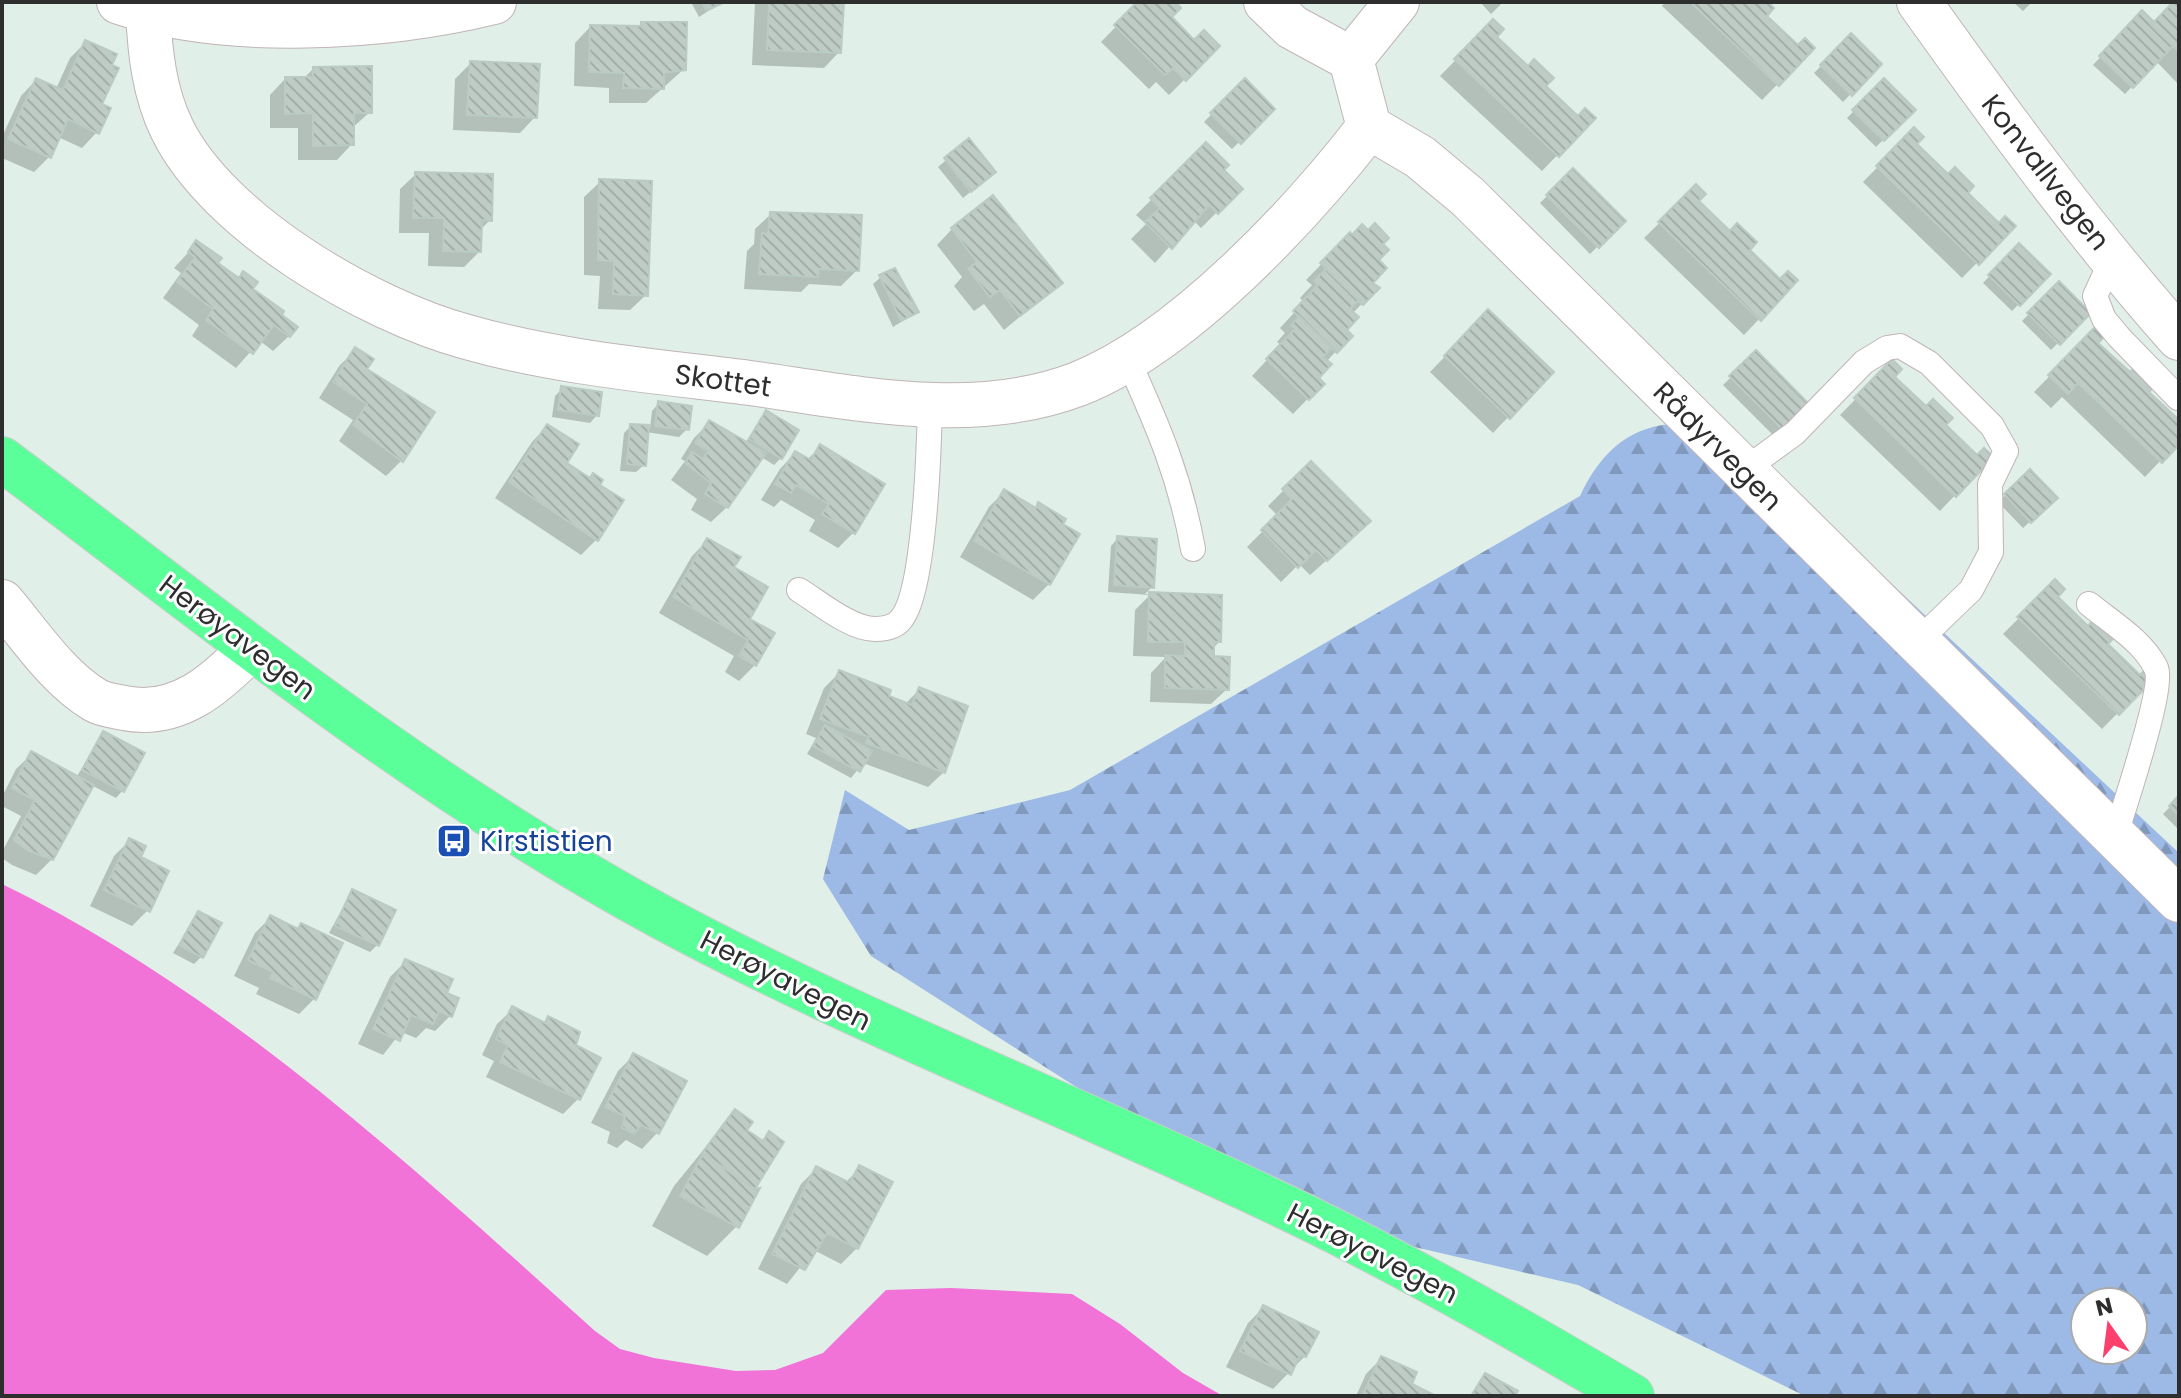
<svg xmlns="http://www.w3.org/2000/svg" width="2181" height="1398" font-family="Poppins,sans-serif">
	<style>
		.forest { fill: url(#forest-firs); fill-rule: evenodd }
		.water { fill: #f173d7 }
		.shadow { fill: #0003 }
		.building { fill: url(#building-back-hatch); stroke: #b9cbc4; stroke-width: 2 }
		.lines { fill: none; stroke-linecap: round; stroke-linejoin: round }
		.lane-casing { stroke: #c1b4b7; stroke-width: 26 }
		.street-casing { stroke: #c1b4b7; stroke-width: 46 }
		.highway-casing { stroke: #cdcdcd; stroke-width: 46 }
		.lane { stroke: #fff; stroke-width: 24 }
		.street { stroke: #fff; stroke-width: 44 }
		.highway { stroke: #5bff99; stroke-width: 44 }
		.labels { text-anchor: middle; stroke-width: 6; stroke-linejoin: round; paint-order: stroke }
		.street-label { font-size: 28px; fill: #2e2e2e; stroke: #fff }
		.transit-label { font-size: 28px; fill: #164399; stroke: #fff; text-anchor: start }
	</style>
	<defs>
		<pattern id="forest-firs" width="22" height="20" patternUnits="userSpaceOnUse" patternTransform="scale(2)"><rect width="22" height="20" fill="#9dbae6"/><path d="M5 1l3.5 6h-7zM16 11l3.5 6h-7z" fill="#8098bb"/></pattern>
		<pattern id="building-back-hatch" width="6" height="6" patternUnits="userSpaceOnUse" patternTransform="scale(2)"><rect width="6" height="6" fill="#bfcbc5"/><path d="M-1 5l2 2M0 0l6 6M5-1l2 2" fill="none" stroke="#a4afaa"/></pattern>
	</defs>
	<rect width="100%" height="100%" fill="#e0efe8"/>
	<path class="forest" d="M1671 424 1751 452 2179 853V1396H1805L1578 1285 1277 1215 871 956 823 879 845 790 909 830 1070 790 1580 496C1599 456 1625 428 1671 424ZM2085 1302H2133V1350H2085Z"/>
	<path class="water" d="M2 884C226 993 411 1166 595 1331L620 1349 654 1358 736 1371 775 1370 823 1353 886 1290 951 1288 1072 1294 1120 1324 1183 1373 1223 1396H2Z"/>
	<path class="shadow" d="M691 2H722L699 17Z
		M755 2H842L839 52 824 68 752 65Z
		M1140 2H1173L1169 17 1194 42 1218 46 1169 95 1156 82 1149 89 1101 42Z
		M1480 2H1503L1491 14Z
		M1665 2H1765V16L1798 48H1813L1762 100 1662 6Z
		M2013 2H2032L2023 11Z
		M2175 2H2179V85L2156 61 2125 94 2093 65 2142 13 2154 24Z
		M1493 22 1494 37 1543 86 1578 118H1593L1542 171 1440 76Z
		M685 24 684 69 646 103H609V88L574 86 575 43 590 27Z
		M1851 36 1880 64 1843 102 1814 73Z
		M86 42 100 105 97 132 82 148 58 137 49 157 34 172 2 158V137L21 96 36 80 56 89 70 58Z
		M471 63 535 117 520 133 453 130 455 79Z
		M313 69 370 112 352 128V144L337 160H298V128H270V95L285 79H303Z
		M1244 81 1272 109 1232 149 1204 122Z
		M1884 81 1913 110 1876 147 1847 118Z
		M1914 130V144L1999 226H2013L1962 278 1863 182Z
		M969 141 986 179 963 198 938 167Z
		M1206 145 1221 170 1240 189 1201 228 1193 220 1155 263 1131 239 1146 224 1136 215Z
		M1573 171 1623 221 1590 254 1540 203Z
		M416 174 490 220 480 230 479 252 464 267 428 266 429 233H399L400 189Z
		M600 182 646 295 630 310 598 309 600 276 584 275V197Z
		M1696 187V201L1780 282 1795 281 1744 335 1644 238Z
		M771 214 857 270 841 286 809 284 801 292 744 289 747 251 754 244 755 229Z
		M952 229 1060 283 1004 330 984 304 974 311 954 286 962 277 937 245Z
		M1350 235 1380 244 1370 283 1377 288 1352 314 1344 330 1350 336 1326 362 1316 378 1322 384 1293 414 1252 376 1281 345 1277 342 1285 333 1280 328 1304 302 1300 298 1312 285 1306 280Z
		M197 243 216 264 279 316 289 336 273 351 260 341 236 368 192 336 199 325 163 298 181 273 174 268Z
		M2019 245 2048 274 2012 311 1983 283Z
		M881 277 917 312 893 327 873 284Z
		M2059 284 2088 313 2051 350 2022 321Z
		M1488 312 1551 372 1493 433 1430 372Z
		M2095 330 2096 343 2179 423V441L2145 477 2062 397 2051 408 2034 392Z
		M356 350 365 369 433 413 401 461 386 476 339 441 353 420 319 398 340 365Z
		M1756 353 1806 403 1773 435 1723 385Z
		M1892 362 1893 377 1977 458 1991 457 1940 511 1840 415Z
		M562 389 597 415 590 423 552 417 555 396Z
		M659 403 687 429 679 437 646 432 644 465 636 472 620 471 624 433 631 426 650 428 652 411Z
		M766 413 781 458 774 465 761 457 727 507 711 522 691 510 697 499 671 480 685 461 681 459 694 438 709 423 745 443Z
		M547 426 597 539 581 555 495 498 532 442Z
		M820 447 853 533 838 548 809 531 815 520 781 500 774 507 761 500 780 469 795 453 807 460Z
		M1311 463 1353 537 1310 575 1299 564 1281 582 1247 547 1278 516 1268 506Z
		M2030 472 2055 498 2023 528 1998 502Z
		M1004 492 1034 509 1039 505 1049 584 1033 600 960 557 989 507Z
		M1118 538 1152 587 1145 594 1220 596 1219 642 1212 649V658L1227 689 1211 704 1150 702 1151 673 1166 657 1133 656 1135 610 1150 595 1108 592 1111 546Z
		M708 540 732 568 747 619 773 634 755 665 739 681 725 672 734 656 659 613 692 556Z
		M2055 582V597L2139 678 2153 677 2102 729 2003 634Z
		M839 673 905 704 919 690 944 772 928 787 863 763 851 778 807 754 816 738 806 734 824 688Z
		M103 733 123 790 116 798 91 785 52 859 36 875 12 865 2 858V852L21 816 2 806V797L16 769 32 754 76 778Z
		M2179 798V830L2163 814Z
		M129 841 138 858 148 910 132 926 90 906 114 856Z
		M352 891 393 911 377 945 370 952 329 933Z
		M198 913 201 957 194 964 173 953Z
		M270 918 296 930 301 925 314 999 299 1014 256 994 259 988 234 976 255 933Z
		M406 961 444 994 450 1016 435 1031 426 1028 416 1038 401 1032 383 1055 358 1044 390 977Z
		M513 1009 543 1024 549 1018 573 1046 578 1099 563 1114 486 1077 494 1061 482 1055 497 1024Z
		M634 1055 684 1082 657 1133 642 1149 626 1140 617 1148 607 1143 610 1132 591 1123 618 1071Z
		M735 1111 744 1131 761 1142 769 1134 781 1142 753 1188 737 1226 707 1256 652 1226 674 1186Z
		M817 1168 845 1183 860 1168 857 1248 841 1264 814 1250 787 1284 758 1269 801 1184Z
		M1263 1308 1305 1356 1273 1389 1226 1367 1248 1323Z
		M1382 1358 1409 1385 1431 1396H1356L1366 1374Z"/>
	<path class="building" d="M702 2H725L706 11Z
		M769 2H844L841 53 767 50Z
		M1137 2H1176L1181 8 1172 17 1194 40 1204 30 1220 46 1186 81 1173 68 1165 75 1114 25Z
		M1690 2H1768L1774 8 1767 16 1798 45 1805 38 1815 48 1779 86Z
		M2173 2H2179V52L2151 25Z
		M2142 10 2154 22 2151 25 2173 46 2133 88 2099 56Z
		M1493 19 1504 29 1497 37 1528 66 1534 59 1554 78 1546 86 1578 116 1585 108 1596 118 1559 157 1454 59Z
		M641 22H687L686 70 664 73V89L623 88 624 73 589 72 590 25 641 26Z
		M1851 33 1882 64 1852 96 1820 65Z
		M85 40 117 54 112 65 119 68 102 104 111 108 99 134 68 119 51 158 8 139 36 78 63 90Z
		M470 61 540 64 537 118 467 115Z
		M372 66V113H354V145L313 146V113L285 114V77H313V67Z
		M1245 78 1275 109 1241 144 1210 113Z
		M1884 78 1916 110 1884 141 1852 110Z
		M1914 127 1924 137 1917 144 1948 174 1955 167 1974 186 1968 193 1999 223 2005 216 2016 226 1979 265 1876 166Z
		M969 138 996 172 971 192 944 158Z
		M1206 142 1229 165 1224 170 1243 189 1218 214 1209 205 1172 249 1145 222 1160 208 1150 198Z
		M1573 168 1626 221 1599 248 1546 195Z
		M415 172 493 174 492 221 482 220 481 252 443 251 444 218H413Z
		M599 179 652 181 648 296 613 294 614 261 598 260Z
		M1696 184 1706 194 1699 201 1730 231 1737 223 1757 242 1750 250 1780 279 1788 271 1798 280 1761 321 1658 222Z
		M993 195 1063 283 1020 316 1000 290 990 297 968 269 977 262 951 228Z
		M770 212 862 215 859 271 819 269 818 277 759 274 762 233 768 234Z
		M1375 223 1389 238 1383 244 1389 250 1379 260 1387 268 1373 283 1380 288 1363 305 1320 263 1350 232 1352 235 1362 224 1368 230Z
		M196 240 222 258 218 263 239 278 243 271 258 282 253 289 284 311 282 315 298 327 290 337 274 325 253 354 206 320 213 309 177 282 195 257 188 252Z
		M2019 243 2051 274 2020 306 1988 275Z
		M895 268 919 312 901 321 879 275Z
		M1326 269 1359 300 1350 309 1359 317 1347 330 1353 336 1337 353 1293 311 1318 285 1314 281Z
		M2059 281 2091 313 2060 345 2027 313Z
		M1488 309 1554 372 1510 419 1444 356Z
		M1299 316 1332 348 1323 357 1332 364 1319 378 1325 384 1309 400 1266 359 1295 329 1291 326Z
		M2095 327 2105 336 2098 343 2130 372 2136 366 2156 385 2149 392 2179 420V445L2162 463 2078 383 2068 394 2048 375Z
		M355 347 374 359 367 369 435 412 403 462 353 425 367 404 333 382Z
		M1756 350 1808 403 1782 429 1729 376Z
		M1892 359 1902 369 1895 377 1926 406 1933 399 1953 418 1946 425 1977 455 1984 448 1994 457 1956 497 1854 398Z
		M561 386 602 392 599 416 558 410Z
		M658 401 692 406 689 430 655 426Z
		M766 410 799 430 782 459 749 439Z
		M709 420 766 453 728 508 705 494 711 483 685 463 692 452 703 459 708 451 695 443Z
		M547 424 579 444 567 463 590 478 593 473 603 480 600 485 624 500 598 541 509 482Z
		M630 424 649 425 646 466 627 464Z
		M820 444 885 484 855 534 822 514 829 504 796 485 791 493 775 484 795 451 811 460Z
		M1311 461 1371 521 1327 561 1316 550 1298 568 1261 530 1292 499 1282 489Z
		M2030 469 2058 498 2031 523 2004 494Z
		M1004 489 1036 508 1038 502 1066 519 1063 524 1080 534 1050 585 974 541Z
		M1117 536 1157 539 1154 588 1114 585Z
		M707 538 741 557 734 567 768 587 750 619 775 633 756 666 739 656 748 640 673 597Z
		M2055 579 2065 589 2058 597 2088 626 2095 618 2115 637 2108 644 2140 675 2147 668 2156 677 2119 715 2017 617Z
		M1149 592 1222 595 1221 642H1214V656L1230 657 1229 690 1165 688V655L1185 656V642H1148Z
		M839 670 891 690 889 696 912 705 919 687 968 706 945 773 866 743 869 737 820 719Z
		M825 725 872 751 860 772 813 746Z
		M103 731 145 753 124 792 82 770Z
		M31 751 94 785 53 860 27 850 14 840 35 800 12 788Z
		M2179 795V816L2169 806Z
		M129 838 146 846 141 857 169 871 150 912 104 890Z
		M352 889 396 910 379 946 335 926Z
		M198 911 222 923 203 958 179 945Z
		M270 915 298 929 301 923 343 943 316 1000 270 978 273 972 248 960Z
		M405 959 453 979 447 993 459 998 452 1017 439 1011 433 1024 411 1015 400 1041 373 1029Z
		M512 1006 545 1023 548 1016 580 1032 576 1045 601 1058 580 1100 500 1062 508 1045 496 1039Z
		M633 1053 687 1081 659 1134 641 1125 634 1134 622 1128 625 1116 605 1107Z
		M735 1109 753 1122 747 1130 763 1141 769 1131 784 1142 755 1189 702 1153Z
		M703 1154 755 1189 760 1188 739 1228 680 1196Z
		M859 1165 893 1182 858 1249 827 1233 805 1270 772 1254 816 1166 850 1183Z
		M1263 1305 1319 1332 1306 1357 1300 1355 1291 1375 1240 1351Z
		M1381 1356 1417 1372 1412 1384 1436 1396H1362Z
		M1485 1373 1518 1391 1515 1396H1471Z"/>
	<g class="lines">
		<g class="lane-casing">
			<path id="lane" d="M2112 259 2095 296 2104 319 2119 337 2178 398
				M1128 360C1158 426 1180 477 1193 549
				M1743 471 1795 433 1864 362 1887 348 1900 346 1929 363 1992 426 2006 451 1990 484 1991 552 1971 590 1917 642
				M799 590C820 603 851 629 875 629 886 629 896 627 902 618 925 588 929 447 930 404
				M2089 604C2112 623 2143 641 2156 668 2165 687 2123 810 2115 837"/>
		</g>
		<g class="street-casing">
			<path id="street" d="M119 2C227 38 384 29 494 2
				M1266 2 1292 27 1351 59 1369 127 1420 157 1468 197 2179 900
				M1919 2C2001 117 2085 232 2179 338
				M148 12C150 52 154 92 172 129 218 223 368 310 467 337 558 363 656 371 750 383 856 398 974 424 1078 384 1182 343 1301 215 1369 127
				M1351 59 1397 2
				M2 602C30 635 57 677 95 700 103 705 115 706 124 708 178 719 217 683 251 648"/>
		</g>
		<g class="highway-casing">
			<path id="highway" d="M2 459C218 621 424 789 663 918 870 1029 1089 1112 1300 1214 1413 1269 1523 1332 1632 1396"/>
		</g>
		<use href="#lane" class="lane"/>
		<use href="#street" class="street"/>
		<use href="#highway" class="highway"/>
	</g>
	<defs>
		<g id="bus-square" transform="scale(1.8)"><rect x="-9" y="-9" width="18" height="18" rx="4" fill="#1a4fb4" stroke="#fff"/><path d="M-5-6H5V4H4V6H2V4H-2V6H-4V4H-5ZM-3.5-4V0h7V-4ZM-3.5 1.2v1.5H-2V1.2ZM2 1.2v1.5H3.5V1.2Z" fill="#fff"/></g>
	</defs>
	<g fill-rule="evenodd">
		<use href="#bus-square" x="454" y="841"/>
	</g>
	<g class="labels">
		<g class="street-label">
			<text transform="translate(2046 172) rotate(52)" y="10">Konvallvegen</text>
			<text transform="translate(723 380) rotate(8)" y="10">Skottet</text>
			<text transform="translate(1718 446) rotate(45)" y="10">Rådyrvegen</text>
			<text transform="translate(238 637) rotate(37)" y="10">Herøyavegen</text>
			<text transform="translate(786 980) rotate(27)" y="10">Herøyavegen</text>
			<text transform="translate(1373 1253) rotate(27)" y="10">Herøyavegen</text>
		</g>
		<g class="transit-label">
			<text x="480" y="851">Kirstistien</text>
		</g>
	</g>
	<rect width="2181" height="1398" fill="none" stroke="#2e2e2e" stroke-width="8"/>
	<g transform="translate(2109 1326) rotate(346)"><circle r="38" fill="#ffffff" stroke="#ababab" stroke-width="2"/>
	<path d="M0-6L14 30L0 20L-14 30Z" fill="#fd3f6d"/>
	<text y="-12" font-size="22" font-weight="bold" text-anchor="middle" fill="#2e2e2e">N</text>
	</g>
</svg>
